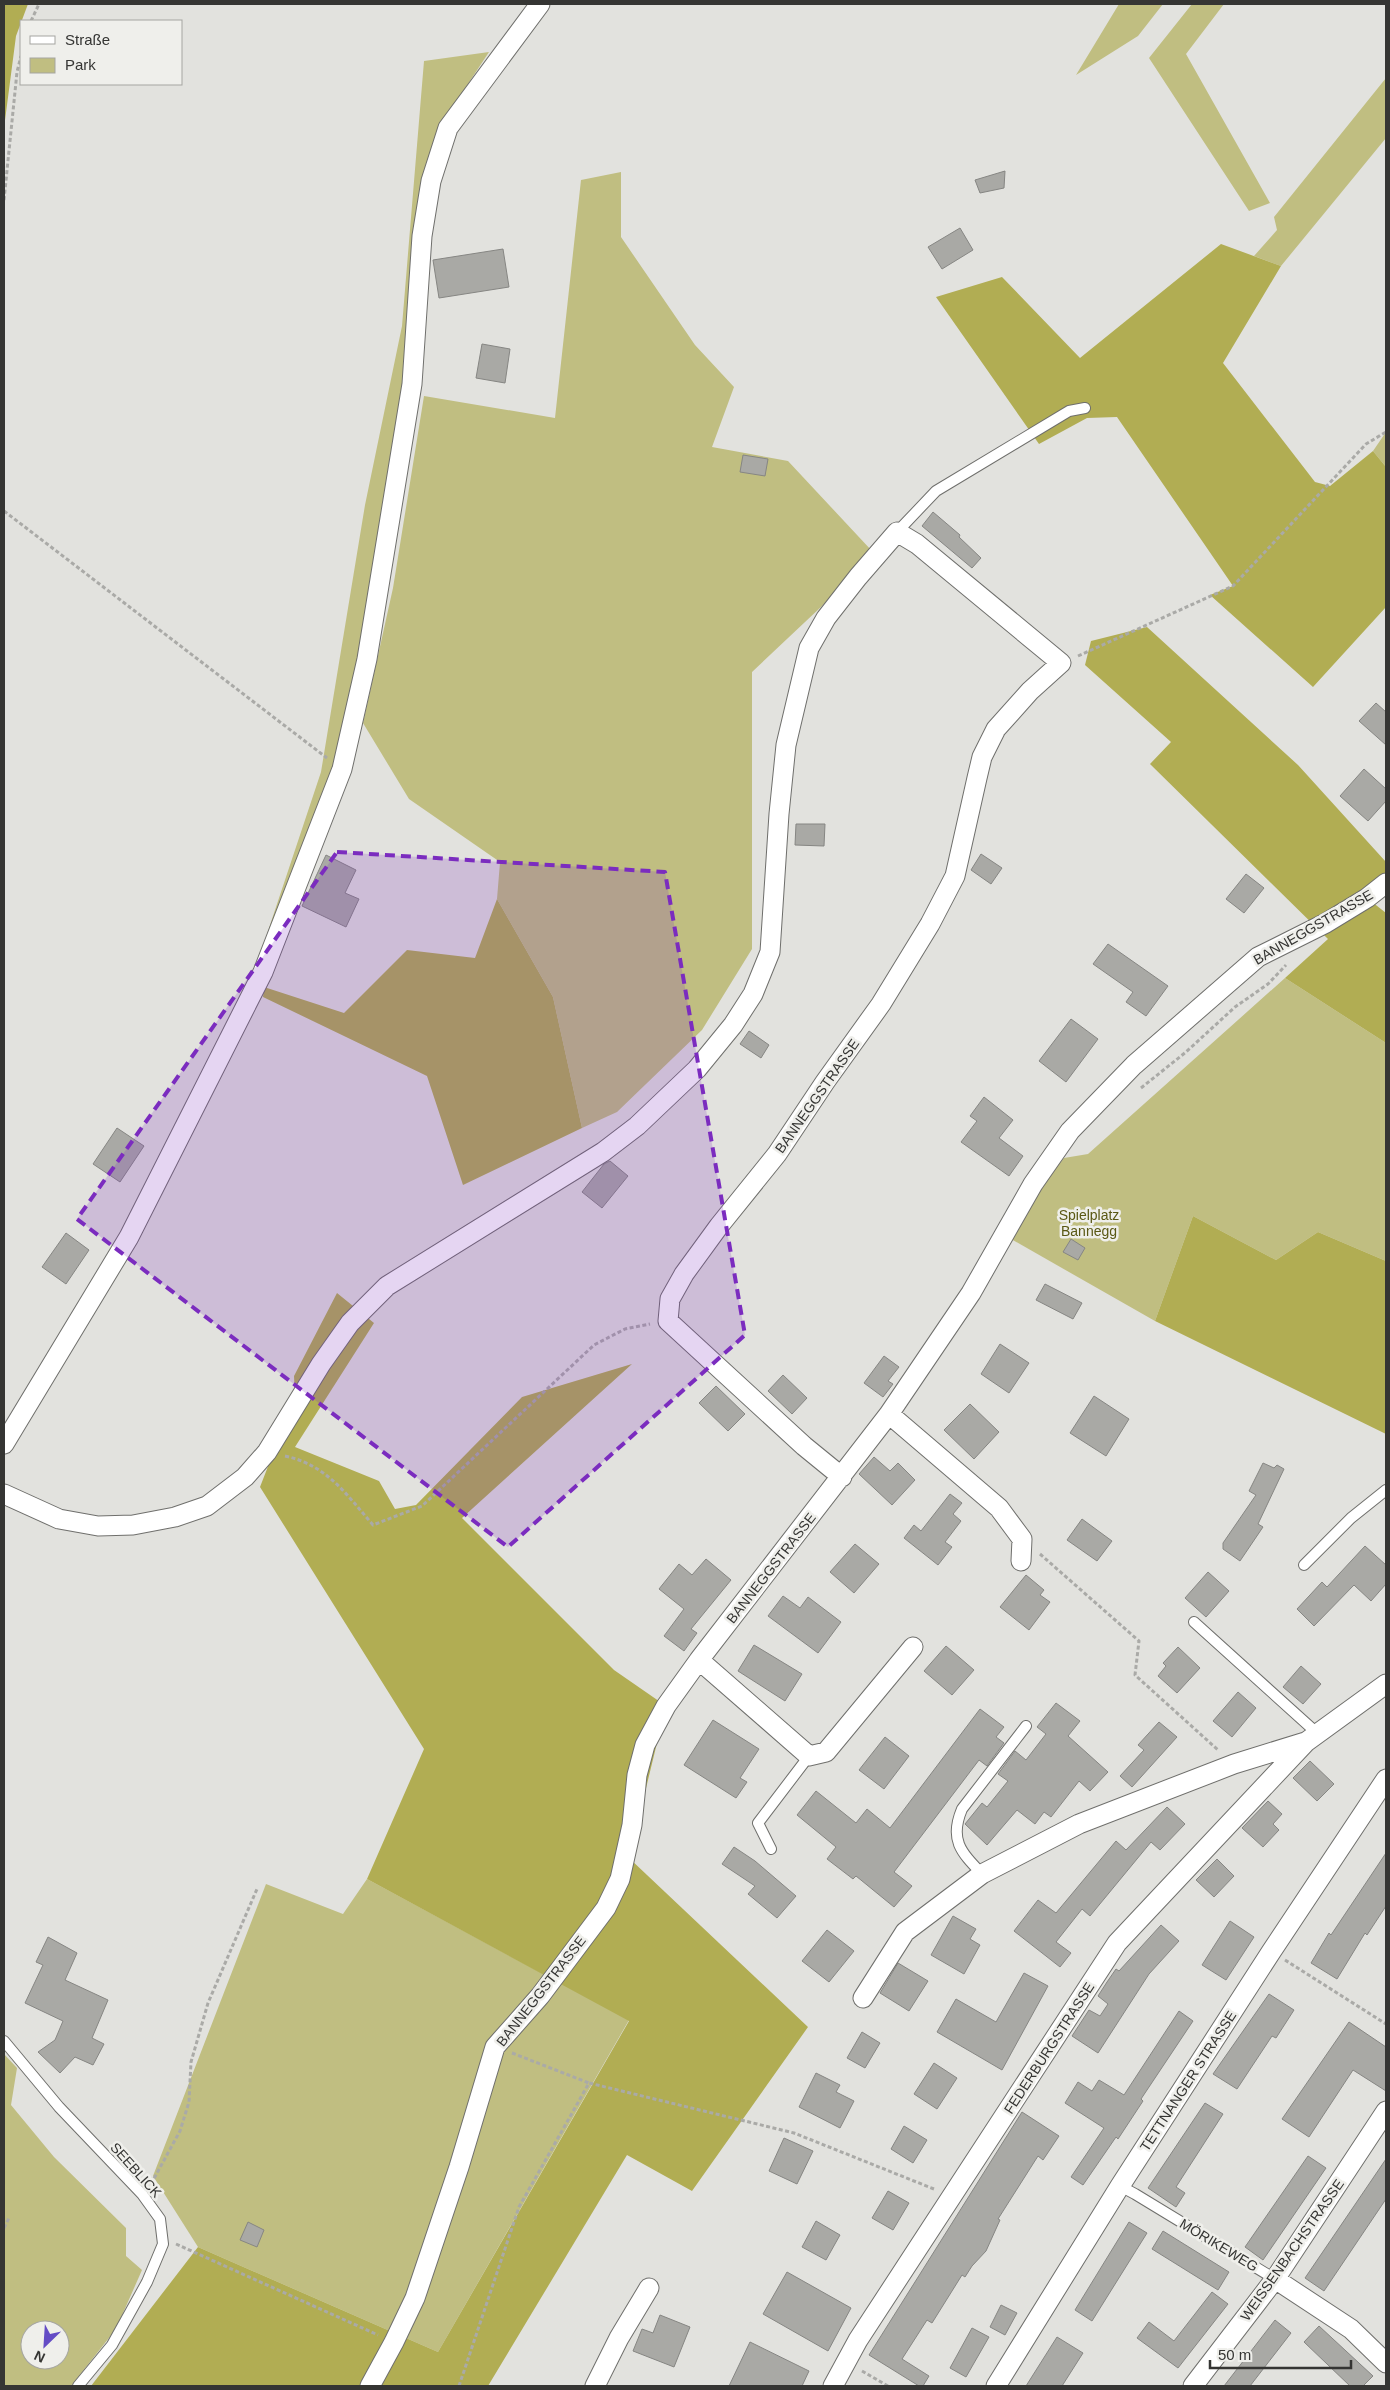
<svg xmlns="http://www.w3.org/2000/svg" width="1390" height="2390" font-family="Helvetica,sans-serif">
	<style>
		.green { fill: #c0be81; fill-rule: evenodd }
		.forest { fill: #b1ad53 }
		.building { fill: #a9a9a5; stroke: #868683 }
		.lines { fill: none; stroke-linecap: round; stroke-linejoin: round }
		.lane-casing { stroke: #6f6f6c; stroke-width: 12 }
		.street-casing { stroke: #6f6f6c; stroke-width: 21 }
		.path { stroke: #aaaaa7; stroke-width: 3; stroke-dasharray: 4 2.5; stroke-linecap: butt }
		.lane { stroke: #fff; stroke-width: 10 }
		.street { stroke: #fff; stroke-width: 19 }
		.marked { fill: #7b2cbf; fill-opacity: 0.2; stroke: #7b2cbf; stroke-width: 4; stroke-dasharray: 10 6; stroke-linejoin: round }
		.labels { text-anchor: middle; stroke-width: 5; stroke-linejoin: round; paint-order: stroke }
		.street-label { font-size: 14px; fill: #353533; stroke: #efefeb }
		.park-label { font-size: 14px; fill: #5a5814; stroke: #efefeb }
	</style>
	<rect width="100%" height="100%" fill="#e2e2de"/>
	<path class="green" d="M1119 4H1163L1138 36 1076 75Z
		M1192 4H1224L1186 54 1270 203 1249 211 1149 58Z
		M489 52 460 96 434 145 406 399 358 672 337 760 266 937 321 772 365 505 402 326 424 61Z
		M1386 78V138L1281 266 1254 256 1277 230 1274 217Z
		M621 172V237L695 345 734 387 712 447 788 461 872 551 822 606 752 672V949L702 1030 617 1112 582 1128 553 997 497 899 500 862 409 799 363 723 393 588 424 396 555 418 581 180Z
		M1386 432V467L1373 451Z
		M1285 978 1386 1043V1261L1318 1232 1276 1260 1193 1216 1155 1321 1011 1239 1034 1196 1064 1158 1088 1154Z
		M367 1879 629 2020 438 2352 198 2247 153 2176 266 1884 343 1914Z
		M4 2054 17 2068 11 2105 54 2157 126 2228V2256L142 2270 116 2329 71 2386H4ZM30 2330H60V2360H30Z"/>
	<path class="forest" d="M4 4H28L16 36 4 128Z
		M1221 244 1281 266 1223 363 1315 482 1330 486 1373 451 1386 467V607L1313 687 1210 595 1233 586 1117 417 1087 418 1039 444 936 297 1002 277 1080 358Z
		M1147 627 1298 765 1386 862V874L1367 898 1386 913V1043L1285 978 1328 939 1150 764 1171 742 1085 665 1091 641Z
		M497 899 553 997 582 1128 463 1185 427 1076 263 997 264 987 344 1013 407 950 475 958Z
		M1193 1216 1276 1260 1318 1232 1386 1261V1434L1155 1321Z
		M337 1293 374 1323 295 1447 379 1481 395 1509 416 1505 522 1397 632 1364 462 1518 614 1670 666 1706 629 1858 808 2027 692 2191 627 2155 488 2386H91L198 2247 438 2352 629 2021 367 1879 424 1749 260 1487 295 1397 294 1376Z"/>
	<path class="building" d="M1005 171 1004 188 980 193 975 180Z
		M960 228 973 250 942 269 928 247Z
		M503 249 509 287 439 298 433 260Z
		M482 344 510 349 505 383 476 378Z
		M743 455 768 459 765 476 740 472Z
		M933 512 960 535 959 537 981 558 972 568 922 526Z
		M1376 703 1386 712V745L1359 721Z
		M1364 769 1386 789V801L1368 821 1340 796Z
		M796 824H825L824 846 795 845Z
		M981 854 1002 868 991 884 971 870Z
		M326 855 356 870 345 893 359 899 346 927 302 906Z
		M1246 874 1264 888 1244 913 1226 899Z
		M1108 944 1168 986 1146 1016 1126 1002 1133 992 1093 964Z
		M1071 1019 1098 1039 1066 1082 1039 1061Z
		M749 1031 769 1045 761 1058 740 1044Z
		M984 1097 1013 1120 999 1138 1023 1156 1009 1176 961 1142 977 1121 970 1116Z
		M117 1128 144 1146 120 1182 93 1164Z
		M610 1161 628 1176 602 1208 582 1192 604 1164Z
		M66 1233 89 1250 66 1284 42 1267Z
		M1071 1239 1085 1248 1078 1260 1063 1252Z
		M1045 1284 1082 1303 1073 1319 1036 1300Z
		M1000 1344 1029 1363 1009 1393 981 1374Z
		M884 1356 899 1367 888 1381 893 1384 883 1397 864 1383Z
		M783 1375 807 1398 792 1414 768 1391Z
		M716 1386 745 1414 728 1431 699 1403Z
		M1094 1396 1129 1419 1106 1456 1070 1433Z
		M970 1404 999 1432 974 1459 944 1430Z
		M874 1457 890 1471 898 1463 915 1480 892 1505 859 1474Z
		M1263 1463 1274 1468 1277 1465 1284 1469 1258 1524 1263 1527 1240 1561 1223 1549V1543L1256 1495 1249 1491Z
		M950 1494 962 1503 953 1514 961 1521 945 1542 952 1547 938 1565 904 1538 914 1525 921 1531Z
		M1082 1519 1112 1541 1097 1561 1067 1540Z
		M855 1544 879 1564 854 1593 830 1572Z
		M1365 1546 1386 1565V1584L1371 1601 1354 1585 1314 1626 1297 1609 1322 1582 1327 1587Z
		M706 1559 731 1580 691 1629 697 1633 684 1651 664 1636 684 1609 659 1589 679 1564 692 1575Z
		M1208 1572 1229 1591 1206 1617 1185 1598Z
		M1026 1575 1044 1590 1040 1595 1050 1602 1029 1630 1000 1607Z
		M783 1596 800 1608 808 1597 841 1622 818 1653 768 1616Z
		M754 1645 802 1674 785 1701 738 1671Z
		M946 1646 974 1670 952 1695 924 1671Z
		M1178 1647 1200 1668 1177 1693 1158 1676 1166 1666 1163 1663Z
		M1301 1666 1321 1684 1303 1704 1283 1687Z
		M1238 1692 1256 1708 1232 1737 1213 1721Z
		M1056 1703 1080 1721 1068 1736 1108 1772 1090 1791 1079 1781 1051 1817 1044 1812 1035 1824 1017 1810 987 1845 965 1824 982 1803 987 1807 1008 1781 998 1774 1015 1751 1026 1760 1046 1734 1037 1727Z
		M980 1709 1004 1727 996 1737 1004 1743 987 1766 979 1760 894 1872 912 1886 894 1907 856 1876 853 1879 827 1859 836 1847 797 1815 816 1791 856 1823 867 1809 890 1828Z
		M713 1720 759 1749 740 1778 747 1782 736 1798 684 1765Z
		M1159 1722 1177 1737 1132 1787 1120 1776 1144 1750 1138 1745Z
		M885 1737 909 1756 884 1789 859 1770Z
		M1310 1761 1334 1784 1317 1801 1293 1778Z
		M1268 1801 1282 1814 1273 1824 1279 1830 1263 1847 1242 1828Z
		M1167 1807 1185 1824 1160 1850 1151 1842 1090 1916 1082 1909 1056 1942 1071 1953 1060 1967 1014 1931 1038 1900 1056 1913 1116 1841 1126 1850Z
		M734 1847 755 1861 796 1896 777 1918 748 1894 755 1886 722 1864Z
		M1386 1853V1906L1367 1935 1365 1933 1337 1979 1311 1963 1329 1933 1331 1935Z
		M1217 1859 1234 1876 1214 1897 1196 1880Z
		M953 1916 976 1929 970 1939 980 1945 964 1974 931 1955Z
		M1230 1921 1254 1937 1226 1980 1202 1965Z
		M1161 1925 1179 1941 1149 1974 1098 2053 1072 2036 1089 2010 1100 2016 1108 2004 1098 1996 1107 1982 1116 1969 1119 1971Z
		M827 1930 854 1951 829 1982 802 1961Z
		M48 1937 77 1953 65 1980 108 2000 92 2038 104 2044 93 2065 75 2057 60 2073 38 2052 55 2040 63 2021 25 2003 43 1965 36 1962Z
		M898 1963 928 1981 909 2011 880 1993Z
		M1024 1973 1048 1986 1002 2070 937 2032 956 1999 996 2022Z
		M1269 1994 1294 2010 1276 2038 1272 2036 1237 2089 1213 2074Z
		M1179 2011 1193 2021 1141 2099 1143 2101 1118 2139 1116 2137 1083 2185 1071 2177 1104 2128 1065 2103 1078 2082 1092 2091 1099 2080 1124 2095Z
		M1349 2022 1386 2047V2091L1353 2070 1309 2137 1282 2119Z
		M862 2032 880 2043 865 2068 847 2058Z
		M934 2063 957 2078 937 2109 914 2094Z
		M816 2073 840 2085 836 2092 854 2101 840 2128 799 2107Z
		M1205 2103 1223 2114 1176 2187 1185 2193 1176 2207 1148 2188Z
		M1022 2112 1059 2136 1043 2160 1038 2156 998 2219 1000 2220 986 2251 972 2266 965 2277 962 2275 932 2323 927 2320 902 2359 929 2376 923 2386H919L869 2355Z
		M904 2126 927 2140 913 2163 891 2149Z
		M784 2138 813 2151 797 2184 769 2171Z
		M1308 2156 1326 2168 1263 2260 1245 2247Z
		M1386 2159V2199L1324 2291 1305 2278Z
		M888 2191 909 2203 893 2230 872 2218Z
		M816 2221 840 2235 826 2260 802 2247Z
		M248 2222 264 2230 257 2247 240 2240Z
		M1129 2222 1147 2233 1092 2321 1075 2310Z
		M1163 2231 1229 2272 1218 2290 1152 2249Z
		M787 2272 851 2308 828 2351 763 2314Z
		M1212 2292 1228 2304 1178 2368 1137 2338 1149 2322 1174 2341Z
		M1001 2305 1017 2313 1005 2335 990 2327Z
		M660 2315 690 2327 674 2367 633 2351 642 2329 653 2333Z
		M1275 2320 1291 2333 1250 2386H1224Z
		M1319 2326 1373 2376 1363 2386H1350L1304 2342Z
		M972 2328 989 2337 966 2377 950 2368Z
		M1057 2337 1083 2353 1062 2386H1026Z
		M750 2342 809 2371 802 2386H729Z"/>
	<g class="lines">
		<g class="lane-casing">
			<path id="lane" d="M897 532 936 491 1069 411 1085 408
				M1304 1565 1351 1518 1386 1490
				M1194 1622 1318 1734
				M771 1849 758 1823 809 1756
				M982 1874C961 1852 949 1840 962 1809L1026 1726
				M4 2041 59 2107 142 2194 160 2219 163 2244 147 2282 112 2345 78 2386
				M1120 2186 1135 2194 1275 2279"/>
		</g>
		<g class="street-casing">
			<path id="street" d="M889 1414 999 1508 1022 1539 1021 1561
				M4 1444 129 1237 263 972 342 769 367 659 412 384 422 236 431 181 448 128 540 4
				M4 1494 59 1519 98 1526 133 1525 175 1517 207 1506 245 1477 267 1452 321 1364 350 1323 387 1286 603 1152 637 1126 697 1069 733 1025 753 994 770 952 779 814 786 745 809 648 826 618 858 577 897 532 917 544 1061 663 1030 691 996 729 982 757 977 778 955 876 930 924 881 1004 825 1082 777 1154 719 1226 684 1274 670 1299 668 1321 804 1446 842 1477
				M699 1660 809 1756 826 1752 913 1647
				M863 1998 905 1932 982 1874 1079 1824 1234 1764 1305 1742
				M1275 2279 1351 2329 1386 2363
				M370 2386 394 2342 415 2298 459 2167 495 2047 540 1996 606 1908 620 1879 632 1825 637 1775 645 1745 666 1706 699 1660 889 1414 971 1293 1033 1184 1070 1131 1134 1065 1258 957 1326 923 1367 898 1386 883
				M595 2386 619 2338 649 2288
				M833 2386 858 2340 1117 1943 1306 1742 1386 1684
				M996 2386 1120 2186 1271 1952 1386 1779
				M1193 2386 1275 2279 1386 2111"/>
		</g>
		<path class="path" d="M31 21 39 4
			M4 200 17 72 21 56
			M4 511 327 758
			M1078 656 1233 586 1366 444 1386 432
			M1141 1088 1186 1052 1235 1007 1268 984 1286 965
			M285 1456C327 1465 347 1495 373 1525L422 1506 594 1345 625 1329 650 1324
			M1040 1554 1139 1641 1135 1675 1218 1750
			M1285 1960 1386 2024
			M512 2053 589 2083
			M151 2184 180 2131 189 2102 191 2062 208 2003 257 1889
			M4 2228 9 2218
			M176 2244 378 2335
			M862 2371 888 2386
			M459 2386 519 2207 589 2083 794 2133 934 2189"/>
		<use href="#lane" class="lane"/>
		<use href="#street" class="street"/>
	</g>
	<path class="marked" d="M337 852 665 872 745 1335 508 1547 77 1219Z"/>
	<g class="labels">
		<g class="street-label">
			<text transform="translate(1313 927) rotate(-30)" y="5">BANNEGGSTRASSE</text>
			<text transform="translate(817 1096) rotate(-55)" y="5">BANNEGGSTRASSE</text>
			<text transform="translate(771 1568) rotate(-52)" y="5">BANNEGGSTRASSE</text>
			<text transform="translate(541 1991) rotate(-52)" y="5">BANNEGGSTRASSE</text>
			<text transform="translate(1049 2048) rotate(-57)" y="5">FEDERBURGSTRASSE</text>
			<text transform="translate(1188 2081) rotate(-57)" y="5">TETTNANGER STRASSE</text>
			<text transform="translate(136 2170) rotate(48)" y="5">SEEBLICK</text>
			<text transform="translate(1219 2245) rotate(31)" y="5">MÖRIKEWEG</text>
			<text transform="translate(1292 2250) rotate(-55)" y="5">WEISSENBACHSTRASSE</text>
		</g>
		<g class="park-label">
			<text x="1089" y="1220">Spielplatz<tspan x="1089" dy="16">Bannegg</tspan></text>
		</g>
	</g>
	<rect width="1390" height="2390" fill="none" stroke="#353533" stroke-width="10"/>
	<rect x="20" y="20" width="162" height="65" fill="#efefeb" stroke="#a5a5a1"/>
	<rect x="30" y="36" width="25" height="8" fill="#ffffff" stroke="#a5a5a1"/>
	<text x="65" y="45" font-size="15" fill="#353533">Straße</text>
	<rect x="30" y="58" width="25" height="15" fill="#c0be81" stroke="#a5a5a1"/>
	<text x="65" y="70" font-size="15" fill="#353533">Park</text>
	<g transform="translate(45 2345) rotate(205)"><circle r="24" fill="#efefeb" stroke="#a5a5a1"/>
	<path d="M0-4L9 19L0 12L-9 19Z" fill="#644cc5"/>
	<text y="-8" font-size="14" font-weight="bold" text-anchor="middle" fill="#353533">N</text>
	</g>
	<path d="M1210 2360v8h141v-8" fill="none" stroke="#353533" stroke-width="2.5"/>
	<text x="1218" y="2360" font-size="15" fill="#353533" stroke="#efefeb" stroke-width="4" paint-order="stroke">50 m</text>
</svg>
